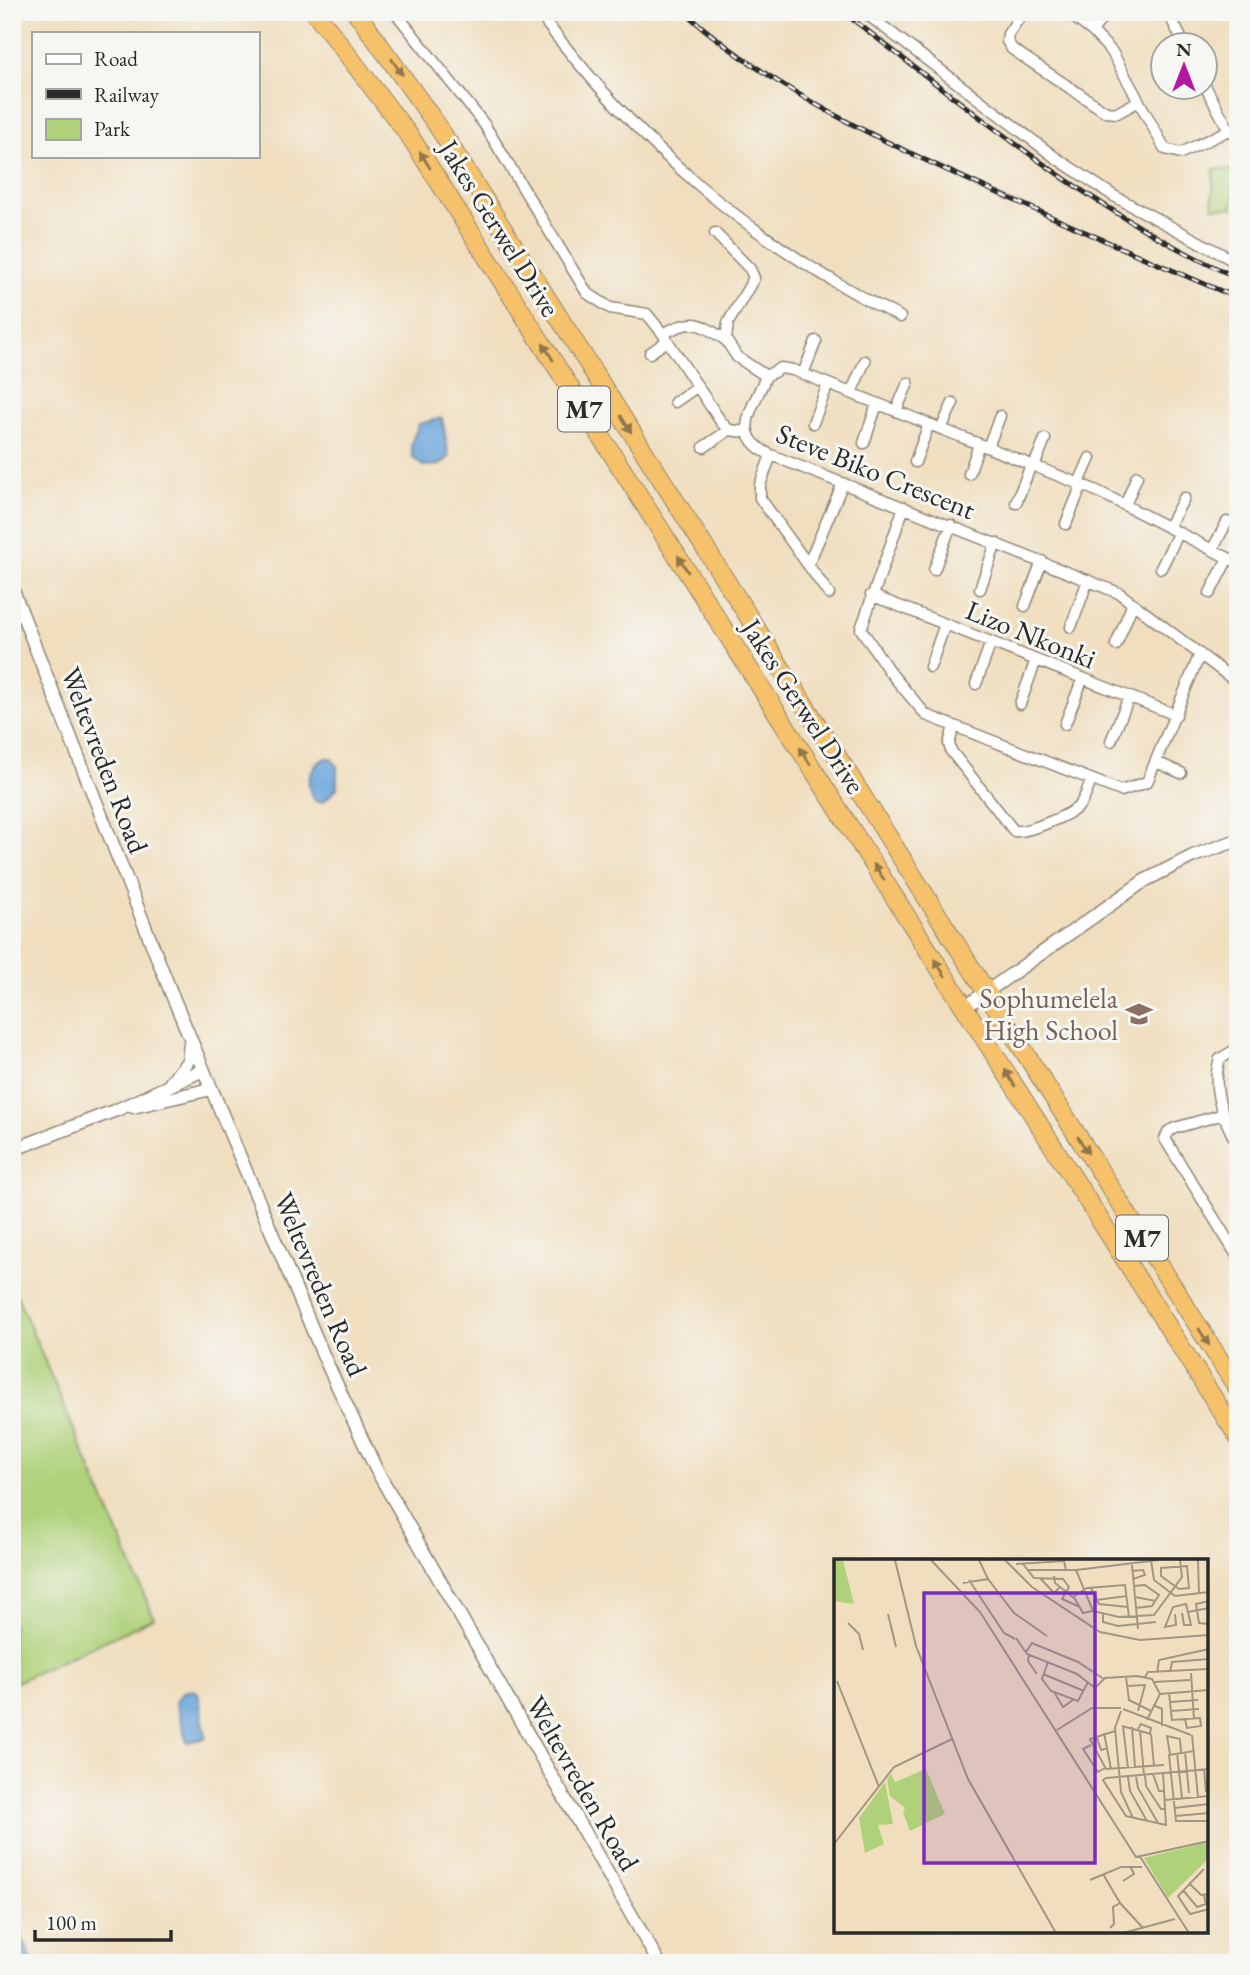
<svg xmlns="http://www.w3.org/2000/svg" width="1250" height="1975" font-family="'EB Garamond',serif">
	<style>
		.green { fill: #afd179; stroke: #6d7e52; stroke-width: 2 }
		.water { fill: #6ca5db; stroke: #4c6883; stroke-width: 2 }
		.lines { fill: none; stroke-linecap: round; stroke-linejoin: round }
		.minor-casing { stroke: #8e8474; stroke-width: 13 }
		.tertiary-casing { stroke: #8e8474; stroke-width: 15 }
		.trunk-casing { stroke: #8e8474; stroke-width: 20 }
		.minor { stroke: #fff; stroke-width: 10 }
		.tertiary { stroke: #fff; stroke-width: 12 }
		.trunk { stroke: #f5c16b; stroke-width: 18 }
		.rail-casing { stroke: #2b2b2b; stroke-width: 5 }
		.rail { stroke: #f6f6f2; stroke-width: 2.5; stroke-dasharray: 8; stroke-linecap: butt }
		.oneway { fill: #90764b }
		.labels { text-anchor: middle; stroke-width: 6; stroke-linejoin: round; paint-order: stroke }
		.shield { fill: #f6f6f2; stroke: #686867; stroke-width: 2 }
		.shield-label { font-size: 26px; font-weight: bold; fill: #2b2b2b }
		.street-label { font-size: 28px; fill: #2b2b2b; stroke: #f6f6f2 }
		.education-label { font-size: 28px; fill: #785e54; stroke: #f6f6f2; text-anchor: end }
		.inset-road { fill: none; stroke: #a19683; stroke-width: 2 }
		.view { fill: #7b2cbf; fill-opacity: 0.15; stroke: #7b2cbf; stroke-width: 3.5 }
		.inset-edge { fill: none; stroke: #2b2b2b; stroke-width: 3.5 }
	</style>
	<rect width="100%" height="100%" fill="#f6f6f2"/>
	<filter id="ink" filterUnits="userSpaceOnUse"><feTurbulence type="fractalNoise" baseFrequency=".0143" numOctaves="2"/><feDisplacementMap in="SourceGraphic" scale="14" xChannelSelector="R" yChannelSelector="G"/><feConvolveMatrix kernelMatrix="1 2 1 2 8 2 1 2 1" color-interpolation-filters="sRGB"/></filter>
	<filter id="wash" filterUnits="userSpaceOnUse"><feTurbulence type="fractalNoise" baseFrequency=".00686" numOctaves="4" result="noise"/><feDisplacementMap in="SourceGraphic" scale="28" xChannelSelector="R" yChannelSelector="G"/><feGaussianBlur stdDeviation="1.57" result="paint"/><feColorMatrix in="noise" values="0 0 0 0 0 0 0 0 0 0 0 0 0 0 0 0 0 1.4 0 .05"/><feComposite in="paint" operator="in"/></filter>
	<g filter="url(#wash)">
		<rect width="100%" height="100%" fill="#f0debe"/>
		<path class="green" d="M1214 169 1235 170 1233 208 1212 207Z
			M14 1289 154 1618 12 1684V1290Z"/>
		<path class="water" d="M442 418 449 457 440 465 423 466 413 458 411 444 419 424Z
			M326 758H331L337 766V788L324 801 317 802C302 788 309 766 326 758Z
			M194 1690 198 1693 206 1738 187 1742 175 1702 183 1692Z
			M12 1915 33 1963H12Z"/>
	</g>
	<g filter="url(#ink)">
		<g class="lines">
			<g class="minor-casing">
				<path id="minor" d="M395 12 484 124 587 293 610 308 647 314 663 334
					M538 12C638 145 751 243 900 317
					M864 12 1056 158 1114 196 1238 263
					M1023 12 1008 34 1007 41 1012 49 1106 112 1117 113 1139 101
					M1067 12 1092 31 1112 52 1165 149 1181 153 1229 130
					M1168 12 1185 46
					M1235 12 1238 17
					M1092 31 1107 12
					M1204 84 1229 130 1238 135
					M715 233 750 269 754 278 728 323 726 340 737 357 766 376
					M726 340C699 323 693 317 663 334L721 422 729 430 746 432
					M650 353 667 341
					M803 374 816 341
					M851 393 865 361
					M675 402 698 386
					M896 411 908 383
					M813 423 828 384
					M941 429 953 403
					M864 443 877 404
					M704 447 729 430
					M988 447 1000 416
					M771 455 760 485V498L829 594
					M915 462 929 424
					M1034 466 1045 439
					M969 474 979 444
					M1079 483 1090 458
					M1016 503 1031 465
					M1126 503 1137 476
					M904 507 861 629 889 671 926 715 1121 791 1147 782 1200 654
					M1066 524 1082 484
					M1169 526 1184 498
					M1212 550 1227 522
					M1238 563 1097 491 793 370 781 368 766 376C753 409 729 435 771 455L1119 593 1238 683
					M808 565 843 483
					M1161 568 1179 532
					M934 570 951 525
					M980 589 996 543
					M1210 593 1228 558
					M871 595 1176 715
					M1025 606 1042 561
					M1071 627 1088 580
					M1116 645 1133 603
					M930 667 945 624
					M976 684 991 642
					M1020 704 1036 660
					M1065 724 1083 678
					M954 726 949 744 951 751 1014 831C1028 833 1067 816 1078 807 1085 800 1087 790 1091 781
					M1111 741 1129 697
					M1156 762 1181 773
					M1238 1048 1220 1059C1210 1088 1224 1120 1238 1145
					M1224 1114 1175 1128 1169 1131 1165 1139 1238 1257"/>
			</g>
			<g class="tertiary-casing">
				<path id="tertiary" d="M12 588 170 990 324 1357 376 1469 659 1963
					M965 1007 1144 881 1193 856 1238 840
					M171 1082 188 1061 190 1043
					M133 1107 211 1089
					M12 1150 119 1109 203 1070"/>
			</g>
			<g class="trunk-casing">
				<path id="trunk" d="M315 12 411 138 1238 1437
					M356 12 437 125 1238 1389"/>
			</g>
			<use href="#minor" class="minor"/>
			<use href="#tertiary" class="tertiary"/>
			<use href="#trunk" class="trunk"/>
			<g class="rail-casing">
				<path id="rail" d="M684 12C778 94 887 144 1000 194 1079 229 1158 265 1238 298
					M843 12C969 108 1092 213 1238 278"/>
			</g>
			<use href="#rail" class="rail"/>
		</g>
		<defs><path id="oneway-solid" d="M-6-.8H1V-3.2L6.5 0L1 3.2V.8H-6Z" transform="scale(1.75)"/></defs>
		<g class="oneway">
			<use href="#oneway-solid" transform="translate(397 67) rotate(55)"/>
			<use href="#oneway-solid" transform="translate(425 160) rotate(-122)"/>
			<use href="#oneway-solid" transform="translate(548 352) rotate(-122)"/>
			<use href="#oneway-solid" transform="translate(626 424) rotate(58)"/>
			<use href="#oneway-solid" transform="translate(683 564) rotate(-122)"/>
			<use href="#oneway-solid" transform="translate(805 756) rotate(-122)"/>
			<use href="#oneway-solid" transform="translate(879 872) rotate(-123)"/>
			<use href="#oneway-solid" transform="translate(940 968) rotate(-122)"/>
			<use href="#oneway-solid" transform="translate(1010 1078) rotate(-122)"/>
			<use href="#oneway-solid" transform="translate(1083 1145) rotate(58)"/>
			<use href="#oneway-solid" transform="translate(1204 1337) rotate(58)"/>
		</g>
	</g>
	<defs>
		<g id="school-bare" transform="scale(2.1)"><path d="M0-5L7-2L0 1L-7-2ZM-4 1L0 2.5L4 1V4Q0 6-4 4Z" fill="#8d6e63" stroke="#f6f6f2" stroke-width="2.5" paint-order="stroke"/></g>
	</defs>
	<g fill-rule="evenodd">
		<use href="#school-bare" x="1139" y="1014"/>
	</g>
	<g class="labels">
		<g class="shield">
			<rect x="558" y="386.5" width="52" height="45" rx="5"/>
			<rect x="1116" y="1215.5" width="52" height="45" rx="5"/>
		</g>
		<g class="shield-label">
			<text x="584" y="418">M7</text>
			<text x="1142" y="1247">M7</text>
		</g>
		<g class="street-label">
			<text transform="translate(500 228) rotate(58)" y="10">Jakes Gerwel Drive</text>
			<text transform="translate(876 471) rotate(22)" y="10">Steve Biko Crescent</text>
			<text transform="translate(1031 634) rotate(22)" y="10">Lizo Nkonki</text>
			<text transform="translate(804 706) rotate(57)" y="10">Jakes Gerwel Drive</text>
			<text transform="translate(105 760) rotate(69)" y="10">Weltevreden Road</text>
			<text transform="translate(321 1284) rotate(67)" y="10">Weltevreden Road</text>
			<text transform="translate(583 1783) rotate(60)" y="10">Weltevreden Road</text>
		</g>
		<g class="education-label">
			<text x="1118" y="1008">Sophumelela<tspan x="1118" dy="32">High School</tspan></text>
		</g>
	</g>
	<g transform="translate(834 1559)">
		<rect width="374" height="374" fill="#f0debe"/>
		<path d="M0 1H9L20 45 0 42ZM92 210 111 255 76 272 69 254 71 249 56 237 53 220 57 215 61 223ZM51 223 59 265 44 266 50 285 31 294 25 259ZM374 283V300L334 339 310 299Z" fill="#afd179"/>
		<path class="inset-road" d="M61 1 82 87 134 220 222 374M97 1 146 53 302 298 375 282M171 1 198 28 266 73 306 81 375 76M317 1 320 21 341 37 375 33M364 1 365 35M182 5 230 2 232 11M189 5 200 19 229 20 235 28 228 40 246 48M298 6 304 70M353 7 355 29 345 30 327 17V9ZM193 11H242L325 1M242 11 259 52 285 58 320 56 348 18 346 1M298 12 309 11 311 16 299 20M220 17 221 24 241 40 249 54 258 52M206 19 220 34 226 28M154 20 180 54 213 77M135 21 170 74 181 80M129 24 154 20 145 1M299 27 311 26 325 36 318 47 302 49M257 29 265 45 294 48M239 38 253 29 291 26 295 58M301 38 322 42M262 41 293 37M375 42 362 45 365 64 375 65M354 53 375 49M54 55 62 88M269 55V63L284 67 322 63M341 55 342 66 331 68 339 48 352 45 357 66H350L348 54M14 64 25 75 29 91M182 79 193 95 243 115 261 129M192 93 198 84 244 103 270 120M195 96 194 102 203 115M214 103 208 120 217 132 244 142 254 123M336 113 338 103 375 100M323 114 325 101 375 90M357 114 360 160M209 115 250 132M292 118 295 141 317 152M311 118 314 113 375 110M3 122 45 228M320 123 356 121M293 127 311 126 304 152M261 129 271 119 303 117 318 120 326 135M220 133 229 148 239 141M335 134 338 161 366 159 367 167 353 169 351 160M336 143 364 141M319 146 328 150V167M289 150 357 176M287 152 281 169 287 233 299 259M337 152 365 150M313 161 326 135 375 131M288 167 317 175M289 167 294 209M298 168 301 208M304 170 307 165 317 169 316 175M223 171 258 149H287M306 171 310 216M281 172 256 180 272 210 330 206M270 174 277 210M317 175 320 207M262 176 267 191 274 189M358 176 364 238M257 186 249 190 264 213 271 209M360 192 335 196 342 262H375M351 193 355 234M343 194 348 239M336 195 333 177 346 180 347 193M370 210 372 233M329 214 332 266 292 257 269 221 272 219 375 210M319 215 325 232H330M311 216 312 227 327 250H332M302 217 304 229 324 264M294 218 296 232 313 262M331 241 375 237M340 249 375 245M341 257 375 254M0 285 60 208 118 180M305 296 355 374M370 310 344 337 356 355 375 350M269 315 286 344 279 348 280 365 276 369M256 321 287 308H308M289 322 300 315 296 307M355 324 367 336 375 335M349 331 363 348 372 345 370 336M286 344 309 369M289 374 341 360"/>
		<path class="view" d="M90 34H261V304H90Z"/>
		<rect width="374" height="374" class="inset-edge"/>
	</g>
	<rect width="1250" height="1975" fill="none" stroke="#f6f6f2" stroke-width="42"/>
	<rect x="32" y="32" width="228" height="126" fill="#f6f6f2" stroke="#a5a5a2" stroke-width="2"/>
	<rect x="46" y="54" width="35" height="10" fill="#ffffff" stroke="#a5a5a2" stroke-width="2"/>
	<text x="94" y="66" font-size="21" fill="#2b2b2b">Road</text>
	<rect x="46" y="89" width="35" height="10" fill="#2b2b2b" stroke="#a5a5a2" stroke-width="2"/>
	<text x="94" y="102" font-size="21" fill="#2b2b2b">Railway</text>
	<rect x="46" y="119" width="35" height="21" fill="#afd179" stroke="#a5a5a2" stroke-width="2"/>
	<text x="94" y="136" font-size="21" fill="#2b2b2b">Park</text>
	<g transform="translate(1184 66)"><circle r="33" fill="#f6f6f2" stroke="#a5a5a2" stroke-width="2"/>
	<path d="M0-5L12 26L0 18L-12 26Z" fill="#b5179e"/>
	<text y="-10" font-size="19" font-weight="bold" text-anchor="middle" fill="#2b2b2b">N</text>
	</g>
	<path d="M35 1930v10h136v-10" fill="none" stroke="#2b2b2b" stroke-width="3.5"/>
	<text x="46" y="1930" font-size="21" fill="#2b2b2b" stroke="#f6f6f2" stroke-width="5" paint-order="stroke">100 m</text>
</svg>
